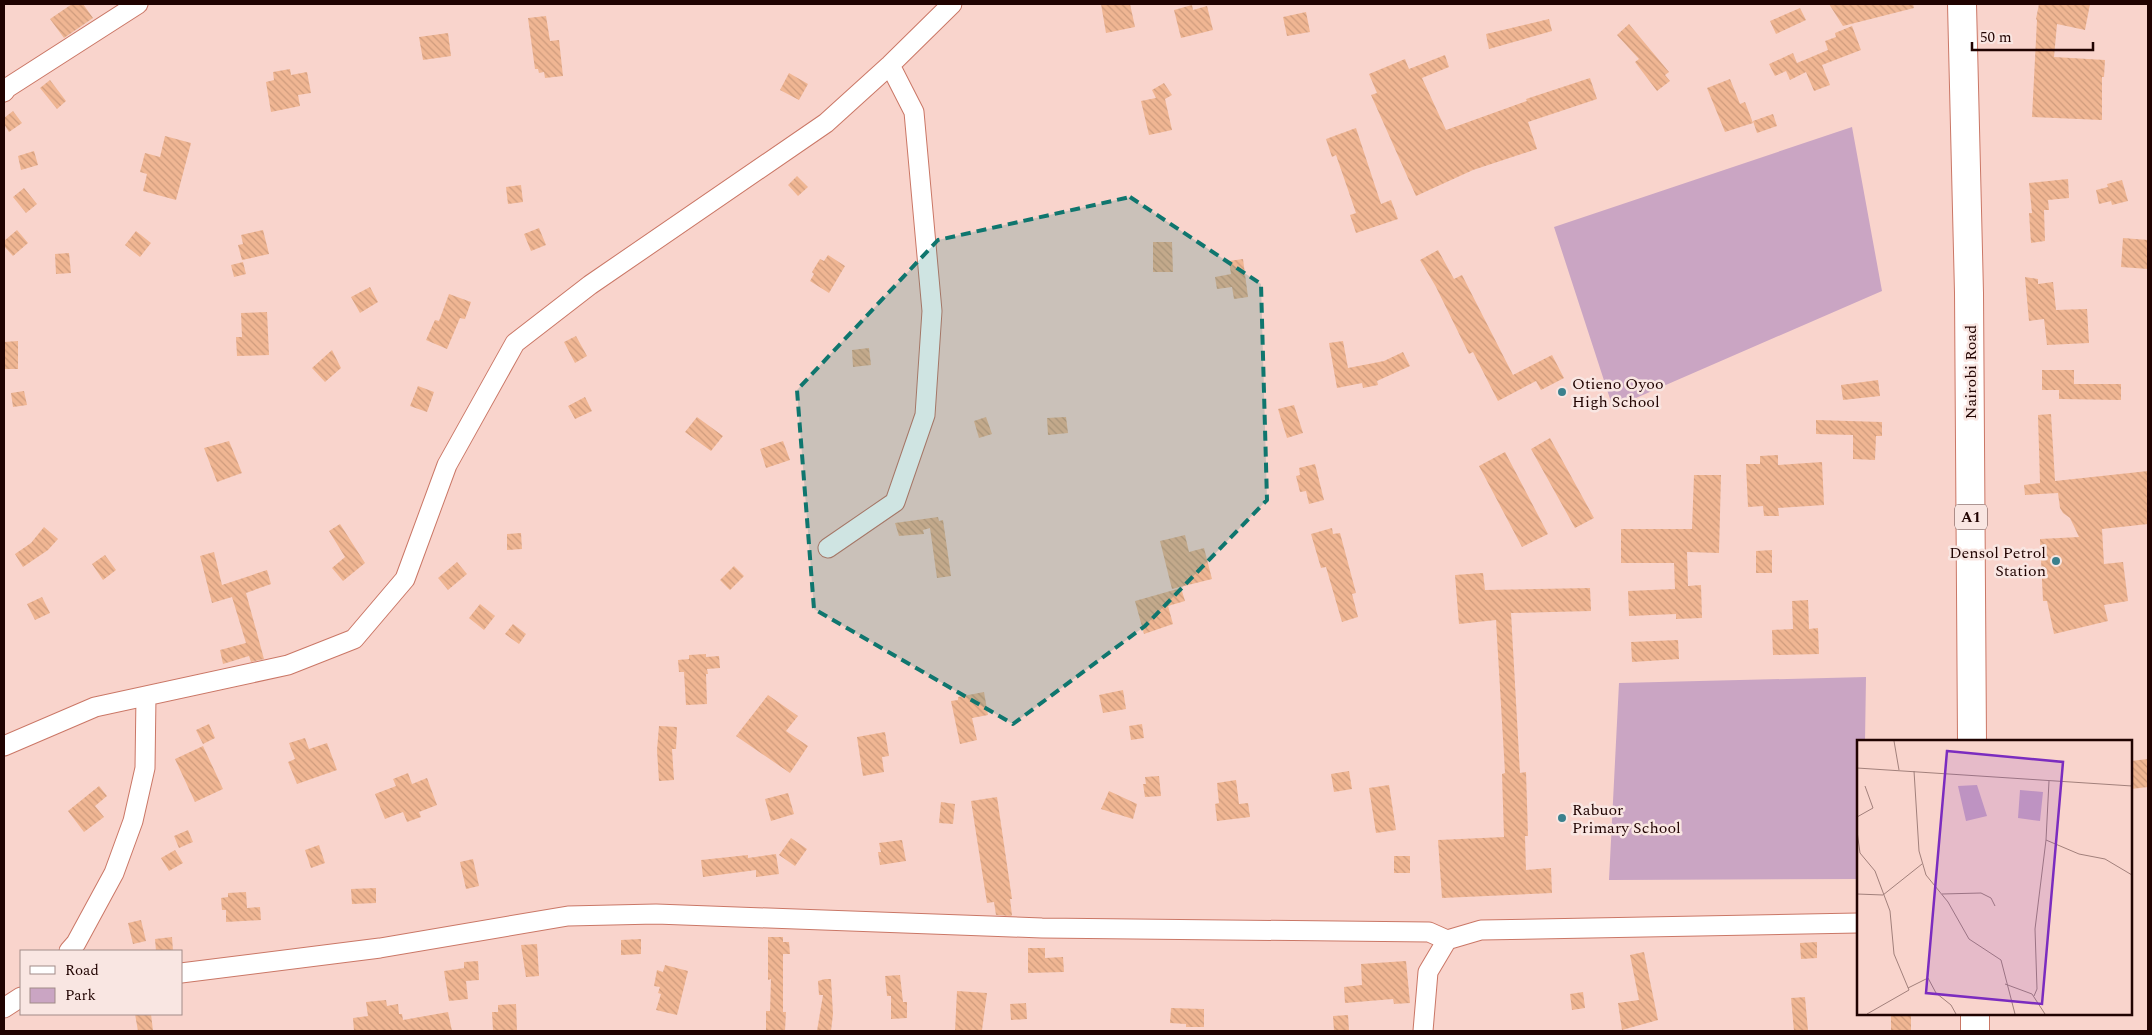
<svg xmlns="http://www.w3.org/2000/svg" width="2152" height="1035" font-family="Spectral,serif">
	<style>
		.green { fill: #caa5c3 }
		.building { fill: url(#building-back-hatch) }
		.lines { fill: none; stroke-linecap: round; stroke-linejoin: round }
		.street-casing { stroke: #ca7766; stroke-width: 21 }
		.highway-casing { stroke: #ca7766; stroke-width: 30 }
		.street { stroke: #fff; stroke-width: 19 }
		.highway { stroke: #fff; stroke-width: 28 }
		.marked { fill: #0f766e; fill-opacity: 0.2; stroke: #0f766e; stroke-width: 4; stroke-dasharray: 10 6; stroke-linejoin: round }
		.poi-dot { fill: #3b808d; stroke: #f9e6e2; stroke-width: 2 }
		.labels { text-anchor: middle; stroke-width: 5; stroke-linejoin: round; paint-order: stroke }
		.shield { fill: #f9e6e2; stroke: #614744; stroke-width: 1 }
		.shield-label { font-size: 15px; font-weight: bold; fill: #200301 }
		.street-label { font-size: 16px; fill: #200301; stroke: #f9e6e2 }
		.poi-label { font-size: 16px; fill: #200301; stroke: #f9e6e2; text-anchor: start }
		.inset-road { fill: none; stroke: #a2807b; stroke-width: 1 }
		.view { fill: #7b2cbf; fill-opacity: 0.15; stroke: #7b2cbf; stroke-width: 2.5 }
		.inset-edge { fill: none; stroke: #200301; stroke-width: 2.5 }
	</style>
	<defs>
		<pattern id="building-back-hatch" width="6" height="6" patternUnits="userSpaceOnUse" patternTransform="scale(1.25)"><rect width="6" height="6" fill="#f0b693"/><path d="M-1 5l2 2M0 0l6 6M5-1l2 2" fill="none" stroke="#ce9b7d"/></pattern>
	</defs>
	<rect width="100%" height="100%" fill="#f9d4cc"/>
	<path class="green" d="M1852 127 1882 291 1613 408 1554 227Z
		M1866 677 1865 741H1858V879L1609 880 1619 683Z"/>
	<path class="building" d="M72 4H83L93 18 64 38 50 19Z
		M1101 4H1130L1135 27 1106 33Z
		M1829 4H1913L1914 8 1843 26Z
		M2039 4H2090L2085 30 2057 24 2054 57 2105 60 2104 77H2102V120L2032 117 2037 20 2036 19Z
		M1192 5 1193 10 1207 6 1213 30 1181 38 1174 10Z
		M1800 8 1806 20 1776 34 1770 21Z
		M1306 12 1310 32 1287 36 1283 17Z
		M546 16 550 41 559 40 563 76 545 78 544 72 539 73 538 69H535L528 18Z
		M1549 19 1552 31 1489 49 1486 34Z
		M1629 24 1669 72 1665 75 1670 81 1657 91 1635 62 1639 59 1617 35Z
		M1852 26 1861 50 1822 65 1830 85 1814 91 1806 72 1790 80 1786 71 1775 76 1769 64 1793 53 1797 63 1828 50 1825 41 1836 37 1835 33Z
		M448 33 451 56 423 60 419 37Z
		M1445 55 1449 67 1422 78 1446 130 1527 101 1526 99 1590 78 1597 99 1528 122 1537 149 1473 170 1416 196 1371 95 1377 93 1369 74 1405 59 1409 69Z
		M290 69 291 75 307 72 311 93 298 95 300 106 271 112 266 82 274 80 273 72Z
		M789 73 808 84 799 100 780 90Z
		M1730 79 1740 104 1745 102 1753 123 1725 132 1707 88Z
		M50 80 66 101 57 109 40 88Z
		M1164 83 1172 95 1165 99 1172 130 1149 135 1141 101 1156 98 1152 90Z
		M13 111 22 123 9 132 4 124V118Z
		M1773 114 1777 126 1757 133 1753 121Z
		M1356 128 1381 204 1391 200 1398 219 1356 233 1350 215 1356 213 1336 155 1332 157 1326 139Z
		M165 136 191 143 176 200 143 191 147 174 140 172 145 153 160 157Z
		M34 151 38 165 21 170 18 156Z
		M797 176 808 187 798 196 788 185Z
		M2068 179 2069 198 2048 200 2049 210H2044L2045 241 2031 243 2029 213H2032L2029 183Z
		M2122 180 2128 201 2112 205 2111 201 2099 204 2096 190 2108 187 2107 184Z
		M521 185 523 202 508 204 506 187Z
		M24 188 37 204 26 213 13 197Z
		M539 228 546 245 531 251 524 234Z
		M17 230 28 243 13 256 4 246V241Z
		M263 230 269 254 242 260 238 245 243 244 241 235Z
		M136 231 151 243 140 257 125 245Z
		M2123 238 2148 240V269L2121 267Z
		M1153 242H1172L1173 272H1153Z
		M1438 250 1454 279 1462 275 1513 375 1552 355 1564 378 1541 390 1536 381 1498 401 1473 352 1469 354 1436 287 1420 260Z
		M69 253 71 273 56 274 55 254Z
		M828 255 845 266 829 293 810 281 814 274 812 272 820 259 824 261Z
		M1243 259 1248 297 1234 299 1232 287 1217 289 1215 277 1231 274 1229 261Z
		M243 262 246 274 234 277 231 265Z
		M2025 277 2038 279V284L2053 282 2056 310 2087 309 2089 343 2047 345 2044 319 2029 321Z
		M370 287 378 302 360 313 351 297Z
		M449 294 471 302 465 319 460 318 447 349 426 340 435 320 439 321Z
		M267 312 269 355 237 356 236 337H242L241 313Z
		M576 336 587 356 575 363 564 342Z
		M18 341V369H4V342Z
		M1343 341 1348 368 1384 361 1403 352 1410 366 1377 381 1378 385 1363 388 1362 383 1337 388 1329 343Z
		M869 348 871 365 853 367 852 350Z
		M332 350 341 368 325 382 312 368Z
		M2042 370H2074V384H2121V400L2059 399V390H2042Z
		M1878 380 1880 396 1843 400 1841 385Z
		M418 386 434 392 427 412 410 406Z
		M24 391 27 405 13 407 11 393Z
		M585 397 592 411 575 419 568 406Z
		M1294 405 1303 433 1287 438 1278 409Z
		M2051 414 2055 481 2148 471V524L2102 529 2104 564 2123 562 2128 601 2104 605 2108 621 2054 634 2047 601H2043L2040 539 2079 537 2070 518 2063 513 2060 508 2058 493 2025 495 2024 485 2040 483 2038 415Z
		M697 417 723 436 711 451 685 432Z
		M986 417 992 434 979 438 974 421Z
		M1066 417 1068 433 1048 435 1047 418Z
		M1816 420 1882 422V436H1876L1875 460 1853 459V435L1816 434Z
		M1550 438 1594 518 1575 528 1531 449Z
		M229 441 242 473 217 482 204 448Z
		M783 441 790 460 766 468 760 449Z
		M1505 452 1548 534 1522 547 1479 466Z
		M1778 455V465L1822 462 1824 505 1778 508 1779 516H1764L1763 506 1748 507 1746 464H1760V456Z
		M1315 464 1324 500 1309 504 1306 491 1300 492 1296 476 1300 475 1299 468Z
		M1694 475H1721L1719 553 1687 552 1688 586 1701 585 1702 618 1676 619V614L1629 616 1628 591 1675 589 1674 563H1621V529H1692Z
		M938 517 939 521 943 520 951 576 937 578 930 528 923 530 924 534 899 536 895 523Z
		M340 524 365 563 343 581 332 568 345 557 329 531Z
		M44 527 58 539 48 550 23 567 15 554 31 543Z
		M1332 528 1333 534 1340 533 1356 593 1352 594 1358 617 1342 622 1326 567 1321 568 1311 534Z
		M521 533 522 549 507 550V534Z
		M1185 535 1189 552 1204 548 1212 579 1172 589 1160 541Z
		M1772 550V573H1756V551Z
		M214 552 222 585 267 570 271 584 246 593 264 659 251 662 249 656 223 664 220 650 246 643 232 597 212 603 200 556Z
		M105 555 116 570 103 580 92 564Z
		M457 562 467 574 448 590 438 578Z
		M734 566 744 576 730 590 720 580Z
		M1483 573 1485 590 1590 588 1591 611 1511 613 1520 773 1526 772 1528 836H1525L1526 870 1551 868 1552 893 1442 898 1438 840 1504 837 1502 774 1505 773 1496 620 1459 624 1455 575Z
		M1181 588 1185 601 1168 606 1173 624 1144 634 1135 601Z
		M42 597 50 613 35 620 27 604Z
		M1808 600 1809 629 1818 628 1819 654 1773 655 1772 630 1793 629 1792 601Z
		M480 604 495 616 484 630 469 618Z
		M513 624 526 634 519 644 505 634Z
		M1678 640 1679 659 1632 662 1631 642Z
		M706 654V657L719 656 720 668 707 669 708 674H706L707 704 686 705 684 672H679L678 660 689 659V655Z
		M1123 690 1126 709 1103 713 1099 695Z
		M984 692 988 715 972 718 977 740 960 744 951 701 958 700V697Z
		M768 695 798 716 786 731 808 746 790 773 736 736Z
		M209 724 215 738 203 744 196 730Z
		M1142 724 1144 738 1131 740 1129 726Z
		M659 726 677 727 676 749H672L674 780 659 781 657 750Z
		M885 732 889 756 882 757 884 772 863 776 857 737Z
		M305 738 309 749 327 743 337 770 297 784 288 762 295 759 289 743Z
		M203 746 223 789 195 802 175 759Z
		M2148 759V787L2131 789V761Z
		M1349 771 1352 789 1334 792 1331 774Z
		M408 773 412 784 427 778 437 805 419 812 421 817 407 822 403 812 385 819 375 794 396 786 393 779Z
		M1159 776 1161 796 1145 797 1143 784H1146L1145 777Z
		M1236 780 1239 804 1248 803 1250 817 1217 821 1215 804 1219 803 1217 783Z
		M1389 785 1396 830 1376 833 1369 788Z
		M99 786 107 796 95 806 104 817 84 832 68 811Z
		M1109 791 1137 804 1133 819 1101 809Z
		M788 793 794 814 771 821 765 799Z
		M997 797 1012 899H1010L1012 915 1011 916 996 915 994 902 987 903 971 801Z
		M941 802 955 804 953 824 939 823Z
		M188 830 193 842 179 848 174 836Z
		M791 838 807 849 795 866 779 855Z
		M902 840 906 861 880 865 878 852H881L879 843Z
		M319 845 325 863 311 868 305 850Z
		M175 850 183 863 169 871 161 858Z
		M776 854 779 874 756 877V870L703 877 701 860 748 855V858Z
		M1394 856H1410V873H1394Z
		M473 859 479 886 466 889 460 862Z
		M376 888V903L352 904 351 889Z
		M246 892 247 908 260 907 261 920 226 922V910H222L221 898 228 897V893Z
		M141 920 146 941 133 944 128 923Z
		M172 937 173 951H156L155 939Z
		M768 937H783V942H789L790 954H783V1012H786L785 1031H766V1011H770L771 979 768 980Z
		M641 939V954L621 955V940Z
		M1817 942V958L1801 959 1800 943Z
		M537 944 539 976 526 977 521 945Z
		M1028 948H1045V958L1063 957 1064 972 1028 973Z
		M1644 952 1658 1020 1622 1030 1618 1003 1639 1000 1630 955Z
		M478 961 479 980 466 981 468 999 449 1001 444 971 464 968V962Z
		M1406 961 1410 1003 1394 1004 1393 999 1345 1003 1344 987 1362 985 1361 964Z
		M665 965 688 971 677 1015 656 1010 661 994 658 993 660 987 654 986 657 970 663 972Z
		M900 975 903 1002H907V1018L891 1019V996H887L885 976Z
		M825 979H831L833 1014 831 1031H817L823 995H819L818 981Z
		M957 991 987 993 982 1030 955 1031Z
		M1583 992 1585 1008 1572 1010 1570 994Z
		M1805 997 1808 1031H1794L1791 998Z
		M386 1000 387 1006 398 1004 399 1014H402L403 1020 448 1012 452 1031H354L353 1018 368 1016 366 1002Z
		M1026 1003 1027 1019 1011 1020 1010 1004Z
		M516 1004 517 1031H493L492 1012H498V1005Z
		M1171 1008 1204 1009V1027H1186V1024L1170 1023Z
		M135 1014H151L153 1031H138Z
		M1891 1014H1911V1031H1891Z
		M1348 1015 1349 1031H1334L1333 1016Z"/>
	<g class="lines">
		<g class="street-casing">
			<path id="street" d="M4 92 7 88 138 4
				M828 548 895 502 925 415 932 311 914 112 890 65
				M4 746 95 707 288 665 354 639 405 579 447 465 515 343 590 285 826 123 890 65 952 4
				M69 951 76 943 114 873 133 821 145 768 146 696
				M181 973 380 948 568 916 656 914 1042 928 1429 932 1447 940
				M4 1008 21 997
				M1423 1031 1428 972 1447 940 1481 930 1858 923"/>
		</g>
		<g class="highway-casing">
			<path id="highway" d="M1962 4 1969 293 1972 741
				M1975 1014V1031"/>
		</g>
		<use href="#street" class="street"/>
		<use href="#highway" class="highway"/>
	</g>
	<path class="marked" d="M1130 197 1261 284 1267 500 1145 626 1013 724 814 609 797 390 938 240Z"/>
	<g class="poi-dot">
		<circle cx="1562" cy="392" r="5"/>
		<circle cx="2056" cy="561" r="5"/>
		<circle cx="1562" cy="818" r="5"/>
	</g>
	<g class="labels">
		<rect class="shield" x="1955" y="504.5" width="32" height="25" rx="4"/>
		<g class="shield-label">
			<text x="1971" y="522">A1</text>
		</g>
		<g class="street-label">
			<text transform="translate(1970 372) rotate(-90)" y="6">Nairobi Road</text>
		</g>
		<g class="poi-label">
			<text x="1572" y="389">Otieno Oyoo<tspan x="1572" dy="18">High School</tspan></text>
			<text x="2046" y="558" text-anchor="end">Densol Petrol<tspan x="2046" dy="18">Station</tspan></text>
			<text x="1572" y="815">Rabuor<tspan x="1572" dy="18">Primary School</tspan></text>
		</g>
	</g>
	<g transform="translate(1857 740)">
		<rect width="275" height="275" fill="#f9d4cc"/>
		<path d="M120 45 130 76 109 81 101 46ZM163 50 186 52 183 81 161 78Z" fill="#caa5c3"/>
		<path class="inset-road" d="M37 1 42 30M0 28 275 46M57 31 62 111 69 135 91 162 112 199 144 220 158 274M192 41 189 100 222 114 248 119 275 135M0 77 16 68 8 46M0 91 3 113 18 131 33 171 37 214 52 250 10 274M0 154 26 155 65 124M85 154 124 153 134 158 138 166M148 244 175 254 188 274M51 248 71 238 79 253 94 265 99 274M177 256 180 249 178 189 189 100"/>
		<path class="view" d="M90 11 206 22 185 264 69 253Z"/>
		<rect width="275" height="275" class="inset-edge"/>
	</g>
	<rect width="2152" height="1035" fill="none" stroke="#200301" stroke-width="10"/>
	<rect x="20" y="950" width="162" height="65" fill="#f9e6e2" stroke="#a28b88"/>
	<rect x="30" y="966" width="25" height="8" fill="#ffffff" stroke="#a28b88"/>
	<text x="65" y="975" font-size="15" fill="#200301">Road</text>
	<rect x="30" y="988" width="25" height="15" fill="#caa5c3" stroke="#a28b88"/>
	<text x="65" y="1000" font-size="15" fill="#200301">Park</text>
	<path d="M1972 42v8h121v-8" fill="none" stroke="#200301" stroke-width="2.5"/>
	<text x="1980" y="42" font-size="15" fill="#200301" stroke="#f9e6e2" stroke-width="4" paint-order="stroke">50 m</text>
</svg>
